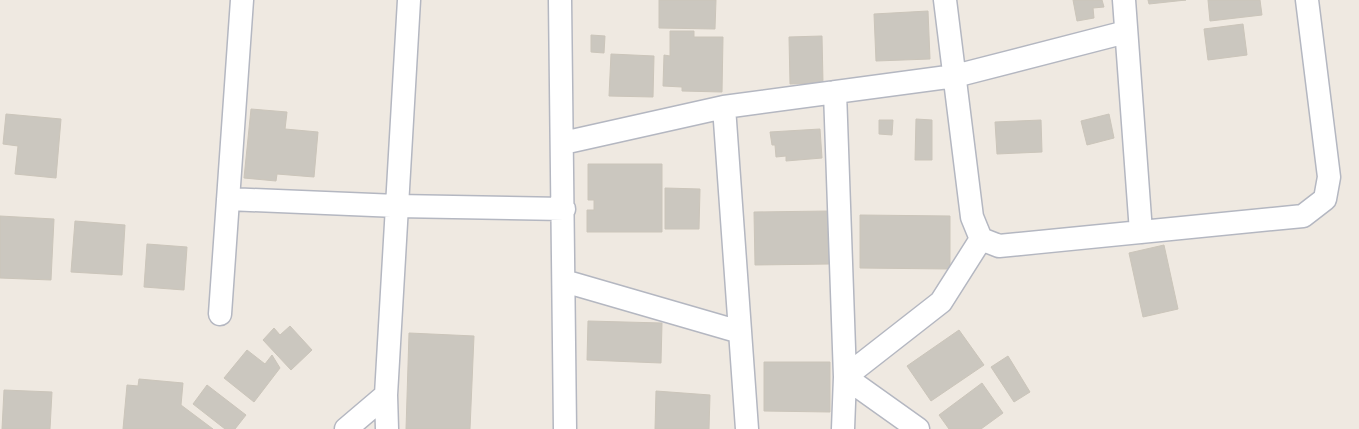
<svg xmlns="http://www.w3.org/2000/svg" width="1359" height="429" font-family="Figtree,sans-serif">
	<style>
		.building { fill: #cbc7bf; stroke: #cbc5ba }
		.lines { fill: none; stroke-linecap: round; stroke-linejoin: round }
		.minor-casing { stroke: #b4b7c1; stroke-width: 25 }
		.minor { stroke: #fff; stroke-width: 22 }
	</style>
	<rect width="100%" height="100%" fill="#efe9e1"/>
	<path class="building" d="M659 0H716L715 29 659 28Z
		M1073 0H1102L1104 7 1093 8 1094 18 1077 21Z
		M1148 0H1186L1149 4Z
		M1208 0H1260L1262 15 1210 21Z
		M928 11 930 59 876 61 874 14Z
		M1243 24 1247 55 1208 60 1204 29Z
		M670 31H694V37H723L722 92 682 91V87L663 86 664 55 670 56Z
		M591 35 605 36 604 53 591 52Z
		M822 36 823 83 790 84 789 37Z
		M611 54 654 56 653 97 609 96Z
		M251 109 287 112 285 129 318 132 314 177 277 174 276 181 244 178Z
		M6 114 61 119 56 178 15 174 18 146 3 144Z
		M1109 114 1114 138 1087 145 1081 121Z
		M916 119 932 120V160H915Z
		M879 120H893L892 135 879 134Z
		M1041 120 1042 152 997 154 995 122Z
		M820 129 822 158 786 161V156L776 157 775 145H772L770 132Z
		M588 164H662V232H587V210H594V200H588Z
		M665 188 700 189 699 229H665Z
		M829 211 830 264 755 265 754 212Z
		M860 215 950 216V269L860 268Z
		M0 216 54 219 51 280 0 278Z
		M75 221 125 225 122 275 71 272Z
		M147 244 187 247 184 290 144 287Z
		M1164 245 1178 309 1143 317 1129 253Z
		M588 321 662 323 661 363 587 360Z
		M290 326 312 350 291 370 263 340 274 328 280 335Z
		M959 330 984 365 931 401 907 366Z
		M409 333 474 336 470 429H406Z
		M247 350 265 364 272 355 280 368 254 402 224 378Z
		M1008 356 1030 392 1014 402 991 367Z
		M764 362H830V412L764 411Z
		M139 379 183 383 181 405 213 429H123L127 385 138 386Z
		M982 383 1003 413 981 429H949L939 415Z
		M207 385 246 415 235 429H225L193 404Z
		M4 390 52 392 50 429H2Z
		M656 391 710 395 709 429H655Z"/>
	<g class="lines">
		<g class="minor-casing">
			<path id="minor" d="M560 0 565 429
				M945 0 972 217 981 239 999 246 1303 216 1325 199 1329 177 1307 0
				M1124 0 1141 232
				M835 92 845 377 843 429
				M724 107 747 429
				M563 143 724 107 955 76 1126 32
				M228 199 397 206 564 209
				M564 281 740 332
				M220 314 242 0
				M346 429 386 395
				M387 429 386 395 409 0
				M918 429 845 377 941 302 981 239"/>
		</g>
		<use href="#minor" class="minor"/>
	</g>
</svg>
